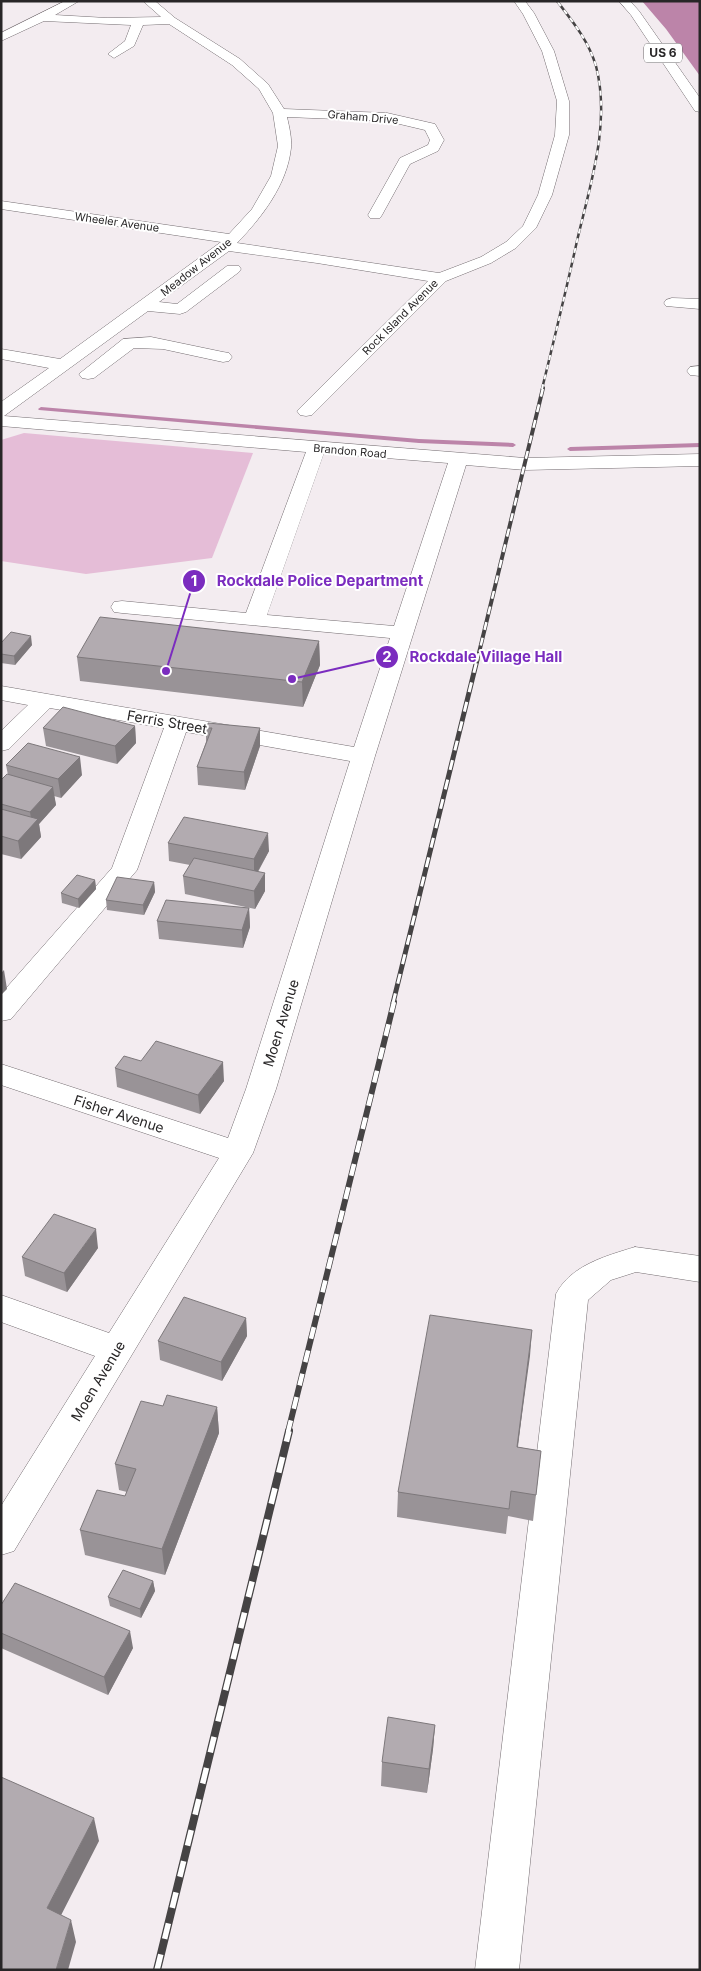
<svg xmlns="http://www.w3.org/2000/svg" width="701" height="1971" font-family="Inter,sans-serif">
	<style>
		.green { fill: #e5bdd7 }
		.water { fill: #bc84a9 }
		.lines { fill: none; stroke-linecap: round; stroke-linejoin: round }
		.stream { fill: #bc84a9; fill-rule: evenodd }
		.minor-casing { stroke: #746d71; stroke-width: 1 }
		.major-casing { stroke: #746d71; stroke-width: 1 }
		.minor { fill: #fff; fill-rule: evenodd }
		.major { fill: #fff; fill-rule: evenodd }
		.rail-far4-casing { stroke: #454344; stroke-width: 2.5 }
		.rail-far3-casing { stroke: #454344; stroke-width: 4 }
		.rail-far2-casing { stroke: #454344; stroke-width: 5 }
		.rail-far1-casing { stroke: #454344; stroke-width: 6 }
		.rail-casing { stroke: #454344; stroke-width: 8 }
		.rail-far4 { stroke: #fff; stroke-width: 2; stroke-dasharray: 5; stroke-linecap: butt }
		.rail-far3 { stroke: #fff; stroke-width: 2.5; stroke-dasharray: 8; stroke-linecap: butt }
		.rail-far2 { stroke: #fff; stroke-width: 3; stroke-dasharray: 10; stroke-linecap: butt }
		.rail-far1 { stroke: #fff; stroke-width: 4.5; stroke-dasharray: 12; stroke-linecap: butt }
		.rail { stroke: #fff; stroke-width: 5.5; stroke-dasharray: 16; stroke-linecap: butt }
		.wall { fill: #999397 }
		.shaded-wall { fill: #7d787b }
		.building { fill: #b2abb0; stroke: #7d787b }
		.labels { text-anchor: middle; stroke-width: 4; stroke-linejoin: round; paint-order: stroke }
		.far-street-label { font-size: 11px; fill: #282627; stroke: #fff }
		.shield { fill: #fff; stroke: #686768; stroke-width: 1 }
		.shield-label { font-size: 12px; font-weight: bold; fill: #282627 }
		.street-label { font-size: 14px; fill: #282627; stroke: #fff }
		.leader { fill: none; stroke: #7b2cbf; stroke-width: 2 }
		.callout-dot { fill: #7b2cbf; stroke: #fff; stroke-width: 2 }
		.mark-label { font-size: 15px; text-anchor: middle; font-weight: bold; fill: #fff }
		.callout-label { font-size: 15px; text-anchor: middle; font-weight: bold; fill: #7b2cbf; stroke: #fff; stroke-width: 4; stroke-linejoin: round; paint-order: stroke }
	</style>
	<rect width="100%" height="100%" fill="#f3ecf0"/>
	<path class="green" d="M24 433 253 453 212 558 86 574 1 561V440Z"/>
	<path class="water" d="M642 1H700V76L666 29Z"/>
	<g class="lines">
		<path class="stream" d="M41 407 419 439 513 443 516 445 513 447 419 443 39 410 38 409Z
			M700 443V447L570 451 567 449 570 447Z"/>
		<g class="minor-casing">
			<path id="minor" d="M65 1H79L55 15 107 18 161 17 143 1H155L175 18 240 59 268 84 284 109 387 113 435 124 444 140 438 151 410 164 382 215 380 218H370L368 215 400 158 428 145 430 140 425 130 387 121 287 117C289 126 292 138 291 148 287 185 262 217 237 243L439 273 481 257 506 242 523 226 538 195 555 135 557 101 542 51 523 14 514 1H525L534 13 554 51 569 101V135L552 195 536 228 516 248 491 263 446 281 312 415 306 416 300 415 297 411 428 281 317 263 229 251 159 302 177 304 227 266H239L241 269 239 272 186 312 180 314 148 311 4 416 525 458 700 454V466L525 470 466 465 375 756 276 1089 253 1153 14 1551 1 1555V1506L95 1356 1 1322V1295L109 1333 219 1158 1 1085V1064L228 1138 246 1089 350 761 186 732 137 870 11 1019 1 1021V994L112 868 164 728 50 708 9 749 1 751V731L28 705 1 700V686L354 747 390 638 122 613 114 612 111 607 114 602 122 601 246 613 306 452 1 426V402L49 368 1 359V349L60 359 221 242 1 209V201L229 234 252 209 271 176 278 146 273 113 259 89 232 65 169 24 143 25 134 46 114 58 108 54 125 41 131 25 44 21 1 41V33ZM324 453 448 463 394 626 267 615Z
				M672 298 700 299V309L666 306 664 303 666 300Z
				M151 337 223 352 229 353 232 357 229 361 223 362 163 349 134 348 94 378 88 379 82 378 79 374 123 339Z
				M700 366V376L690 375 687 371 690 367Z
				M635 1247 700 1256V1282L636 1272 611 1280 588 1300 519 1970H475L556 1294C571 1265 606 1256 635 1247Z"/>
		</g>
		<g class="major-casing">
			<path id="major" d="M619 1H630L639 11 700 98V112L695 111 631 15Z"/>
		</g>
		<use href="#minor" class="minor"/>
		<use href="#major" class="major"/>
		<g class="rail-far4-casing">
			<path id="rail-far4" d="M542 389C554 340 566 291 577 241 590 185 611 124 596 66 588 40 573 22 557 1"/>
		</g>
		<g class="rail-far3-casing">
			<path id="rail-far3" d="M477 661 543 388"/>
		</g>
		<g class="rail-far2-casing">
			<path id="rail-far2" d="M393 1003 477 660"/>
		</g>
		<g class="rail-far1-casing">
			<path id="rail-far1" d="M288 1432 394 1002"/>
		</g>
		<g class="rail-casing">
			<path id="rail" d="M157 1970 289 1431"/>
		</g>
		<use href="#rail-far4" class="rail-far4"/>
		<use href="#rail-far3" class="rail-far3"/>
		<use href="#rail-far2" class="rail-far2"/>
		<use href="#rail-far1" class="rail-far1"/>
		<use href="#rail" class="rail"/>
	</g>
	<path class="wall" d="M319 641 320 665 303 707 80 681 77 657Z
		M1 643 32 645 15 665 1 663Z
		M135 726 136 743 117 764 46 746 43 728Z
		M206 728H260V746L245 790 198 785 197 767 206 742Z
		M6 765 82 775 61 798 54 796 56 805 39 824 41 837 21 859 1 854V780L8 775Z
		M168 843 269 851 258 872 265 873V891L255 909 185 894 183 876 190 865 169 861Z
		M95 880 96 889 79 908 62 903 61 893Z
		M154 882 155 892 144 915 107 910 106 900Z
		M249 908 250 927 243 948 159 939 157 921Z
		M141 1061 224 1081 200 1114 117 1087 115 1068Z
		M98 1248 67 1292 25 1276 22 1257Z
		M246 1318 247 1336 222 1381 160 1360 158 1341Z
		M532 1330 518 1447 541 1451 533 1521 508 1516 506 1534 397 1517 398 1492Z
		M163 1406 217 1407 219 1433 165 1575 85 1555 80 1530 125 1496 127 1492 119 1490 115 1464Z
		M153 1581 155 1591 141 1618 110 1606 108 1597Z
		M1 1605 133 1648 108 1695 1 1648Z
		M435 1725 433 1749 427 1793 381 1786 382 1762Z"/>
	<path class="shaded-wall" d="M31 636 32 645 15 665 14 656Z
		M319 641 320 665 303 707 302 682Z
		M135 726 136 743 117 764 115 746Z
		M260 728V746L245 790 244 772Z
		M80 757 82 775 61 798 58 779Z
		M53 787 56 805 39 824 41 837 21 859 18 841 32 825 30 812Z
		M268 833 269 851 254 878V859Z
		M265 873V891L255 909 254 891Z
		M95 880 96 889 79 908 78 899Z
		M154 882 155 892 144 915 143 905Z
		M249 908 250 927 243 948 242 930Z
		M4 970 7 989 1 995V973Z
		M223 1062 224 1081 200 1114 198 1095Z
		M96 1229 98 1248 67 1292 64 1273Z
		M246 1318 247 1336 222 1381 221 1362Z
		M532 1330 530 1356 514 1473 517 1447Z
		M217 1407 219 1433 165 1575 162 1549Z
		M153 1581 155 1591 141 1618 140 1609Z
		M130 1631 133 1648 108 1695 104 1677Z
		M435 1725 433 1749 427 1793 429 1769Z
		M94 1818 99 1841 53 1931 47 1908Z
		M71 1920 76 1942 68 1970H56Z"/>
	<path class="building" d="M100 617 319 641 302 682 77 657Z
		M11 632 31 636 14 656 1 654V643Z
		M63 707 135 726 115 746 43 728Z
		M208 723 260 728 244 772 197 767 212 728H206Z
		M28 743 80 757 58 779 6 765Z
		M7 774 53 787 30 812 1 804V780Z
		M1 809 38 819 18 841 1 836Z
		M184 817 268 833 254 859 168 843Z
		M194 858 265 873 254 891 183 876Z
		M77 875 95 880 78 899 61 893Z
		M117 877 154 882 143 905 106 900Z
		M166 900 249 908 242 930 157 921Z
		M156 1041 223 1062 198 1095 115 1068 124 1056 141 1061Z
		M54 1214 96 1229 64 1273 22 1257Z
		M184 1297 246 1318 221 1362 158 1341Z
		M430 1315 532 1330 517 1447 541 1451 536 1495 511 1491 509 1509 398 1492Z
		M167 1395 217 1407 162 1549 80 1530 97 1490 125 1496 136 1469 115 1464 141 1401 163 1406Z
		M123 1570 153 1581 140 1609 108 1597Z
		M15 1583 130 1631 104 1677 1 1633V1605Z
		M388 1717 435 1725 429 1769 382 1762Z
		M1 1777 94 1818 47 1908 71 1920 56 1970H1Z"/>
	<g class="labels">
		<g class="far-street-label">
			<text transform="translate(363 117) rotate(5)" y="4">Graham Drive</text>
			<text transform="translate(117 222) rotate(8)" y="4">Wheeler Avenue</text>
			<text transform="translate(196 267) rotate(-38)" y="4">Meadow Avenue</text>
			<text transform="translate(400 317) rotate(-45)" y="4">Rock Island Avenue</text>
			<text transform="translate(350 451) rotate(5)" y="4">Brandon Road</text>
		</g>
		<rect class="shield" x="644" y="43.5" width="38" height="19" rx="4"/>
		<g class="shield-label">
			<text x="663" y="57">US 6</text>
		</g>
		<g class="street-label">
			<text transform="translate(167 722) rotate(10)" y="5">Ferris Street</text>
			<text transform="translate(281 1023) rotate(-73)" y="5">Moen Avenue</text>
			<text transform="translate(119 1114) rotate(18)" y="5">Fisher Avenue</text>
			<text transform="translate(98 1381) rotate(-59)" y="5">Moen Avenue</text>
		</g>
	</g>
	<path class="leader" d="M166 671L194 581M292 679L387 657"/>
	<g class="callout-dot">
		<circle cx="166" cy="671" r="5"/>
		<circle cx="292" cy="679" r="5"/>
		<circle cx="194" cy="581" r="12"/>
		<circle cx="387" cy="657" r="12"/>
	</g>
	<g class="mark-label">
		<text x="194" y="586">1</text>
		<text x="387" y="662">2</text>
	</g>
	<g class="callout-label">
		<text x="320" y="586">Rockdale Police Department</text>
		<text x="486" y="662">Rockdale Village Hall</text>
	</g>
	<rect width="701" height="1971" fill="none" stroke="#282627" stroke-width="5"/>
</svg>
